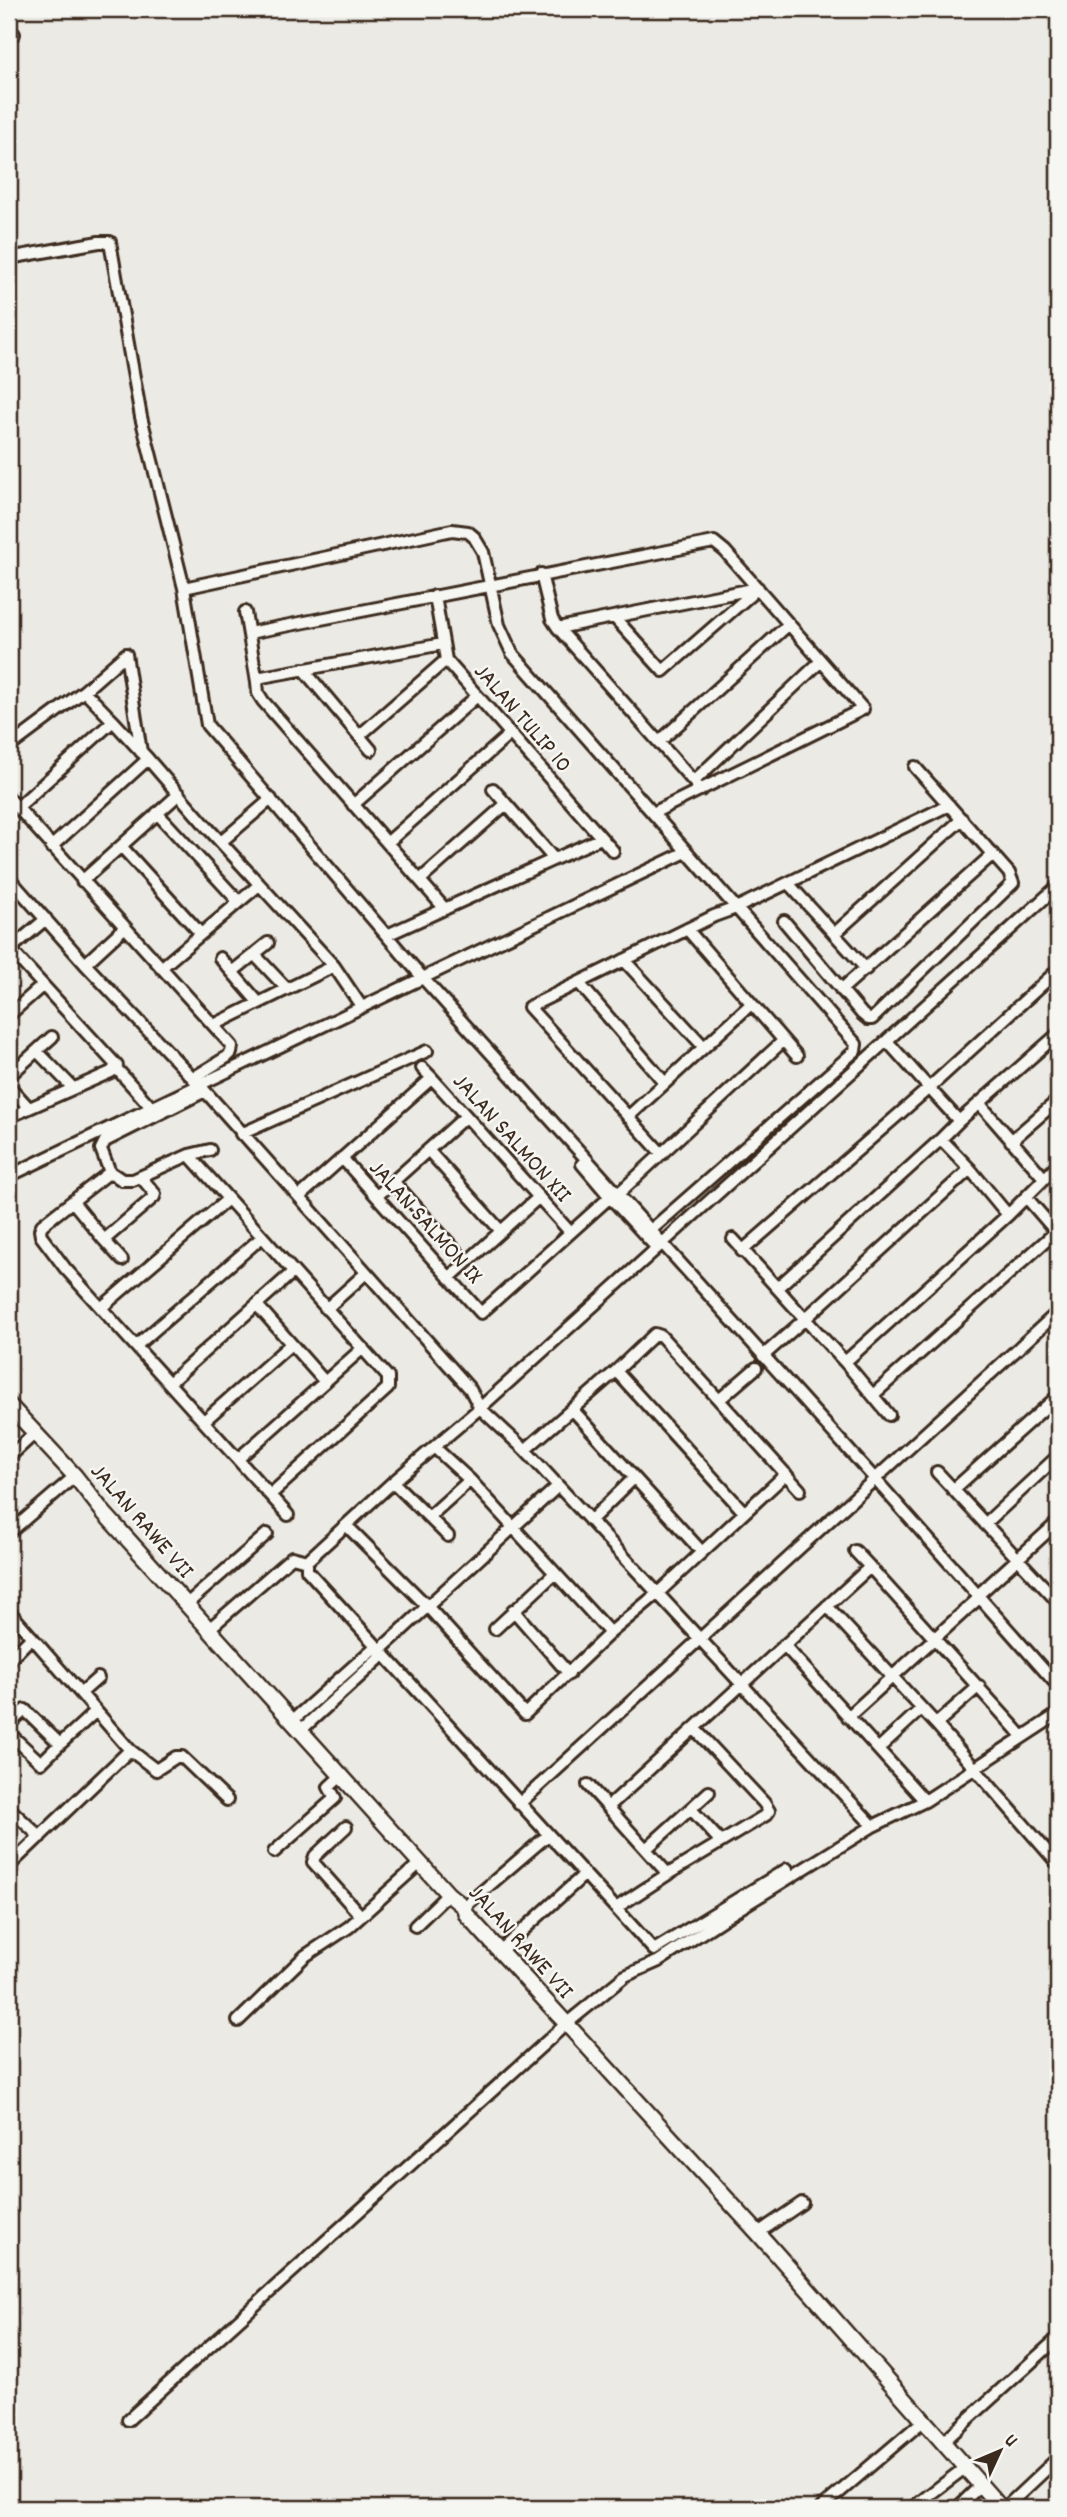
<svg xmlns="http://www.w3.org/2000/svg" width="1067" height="2517" font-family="Dekko,sans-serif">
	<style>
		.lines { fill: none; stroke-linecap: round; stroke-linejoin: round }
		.minor-casing { stroke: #3b2a1e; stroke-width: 16 }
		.major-casing { stroke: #3b2a1e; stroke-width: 19 }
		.minor { stroke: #f6f6f2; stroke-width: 10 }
		.major { stroke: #f6f6f2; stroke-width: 14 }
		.labels { text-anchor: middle; stroke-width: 5; stroke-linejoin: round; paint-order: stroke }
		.street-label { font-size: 24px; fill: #3b2a1e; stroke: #f6f6f2 }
	</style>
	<rect width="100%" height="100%" fill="#ebeae5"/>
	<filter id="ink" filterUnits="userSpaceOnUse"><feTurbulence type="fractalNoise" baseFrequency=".0143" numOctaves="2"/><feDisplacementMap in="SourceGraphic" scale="14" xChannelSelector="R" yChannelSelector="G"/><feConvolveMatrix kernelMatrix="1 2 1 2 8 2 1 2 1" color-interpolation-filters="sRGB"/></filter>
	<g filter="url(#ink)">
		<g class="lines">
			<g class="minor-casing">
				<path id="minor" d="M9 30 14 34
					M9 258 99 242H110L141 417 184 588 207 725 422 977 875 1479 1058 1686
					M541 574 552 619 558 628 701 790
					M184 588 452 530 468 532 474 537 483 552 499 625 512 653 856 1044 855 1051 651 1230
					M435 596 446 660 613 851
					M245 612 257 682
					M614 617 663 671 756 590
					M558 628 758 588
					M249 633 714 542 725 551 863 709 653 813
					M443 644 262 677 257 682 258 693 263 701 445 909
					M303 669 371 750
					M84 691 126 654 141 752
					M359 736 446 660
					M659 742 789 624
					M9 747 84 691 113 721
					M148 759 206 826 334 966 361 1006
					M694 781 821 661
					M493 789 554 859
					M9 798 232 1046 231 1053 227 1057 193 1078
					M353 805 476 697
					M17 808 113 721 148 759 51 847
					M157 813 239 902
					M221 842 271 799
					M387 843 510 734
					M121 846 201 934
					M9 878 85 964 205 1091 470 1389 480 1408 525 1450 873 1826
					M420 880 506 804
					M82 881 179 794
					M788 883 866 969
					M784 921 862 1014 868 1019H872L1013 883 1009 873 915 767
					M687 929 797 1056
					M834 934 962 819
					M387 935 601 838
					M9 948 117 1066 111 1072 9 1117
					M9 950 46 919
					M254 954 286 988
					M220 958 258 1002
					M624 960 704 1047
					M85 964 124 928
					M161 968 259 885
					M232 972 268 943
					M579 983 665 1083
					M841 990 993 854
					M9 1015 42 986
					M214 1025 334 966
					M887 1041 929 1088 1058 970
					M37 1051 73 1088
					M116 1068 151 1107
					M422 1068 432 1078
					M9 1076 52 1037
					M9 1086 29 1108
					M205 1091 105 1141 101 1149 110 1172 42 1225 40 1230 41 1236 65 1268 288 1515
					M979 1103 1044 1178
					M628 1117 751 1004
					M241 1134 427 1051
					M941 1139 959 1121
					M1011 1141 1058 1100
					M428 1150 501 1231
					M662 1154 529 1007 714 916 736 908 949 805
					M189 1155 210 1150
					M342 1158 481 1313 610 1197 582 1164
					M110 1172 122 1180H133L189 1155 388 1377V1388L270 1495
					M9 1176 686 852
					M393 1181 466 1262
					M618 1194 783 1041
					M377 1196 466 1116
					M299 1197 432 1078 570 1232
					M610 1197 656 1247
					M1026 1197 1058 1165
					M73 1202 104 1240 154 1197 155 1194 141 1177
					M733 1239 805 1319 763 1356
					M104 1240 122 1260
					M742 1251 929 1088 959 1121 1058 1034
					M449 1278 539 1197
					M777 1288 941 1139 970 1169 1008 1215 1026 1197 1058 1234
					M257 1305 325 1382
					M101 1308 228 1199
					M326 1309 366 1273
					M136 1346 262 1237
					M845 1362 1008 1215
					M616 1371 743 1511
					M169 1383 293 1272
					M873 1395 1058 1230
					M719 1400 800 1490
					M572 1409 702 1552
					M889 1415 845 1362 805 1319 970 1169
					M204 1421 291 1344
					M435 1448 470 1480 610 1633
					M525 1450 616 1371 655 1334 661 1336 719 1400 756 1368
					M9 1457 34 1434
					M238 1459 363 1348
					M937 1472 1058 1602
					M393 1482 448 1536
					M953 1490 1058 1396
					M430 1516 470 1480
					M590 1521 634 1478
					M985 1524 1058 1456
					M347 1526 427 1606 525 1714 610 1633 658 1593 786 1474
					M9 1533 75 1476
					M855 1551 870 1567
					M978 1595 1058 1522
					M187 1604 267 1534
					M827 1606 936 1724 1058 1864
					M513 1610 569 1674
					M9 1611 130 1750 156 1770 176 1757H182L227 1800
					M209 1629 292 1557 307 1561
					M495 1629 555 1573
					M784 1645 925 1801
					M379 1651 558 1486
					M9 1660 32 1637
					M81 1693 98 1678
					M848 1717 980 1597
					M292 1721 375 1647
					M9 1724 25 1710 60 1744 96 1711
					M936 1724 979 1686
					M694 1728 764 1803 769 1811 766 1815 668 1874 608 1807 870 1567 1023 1737
					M301 1730 383 1655
					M9 1733 41 1763 60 1744
					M878 1749 920 1710
					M588 1785 608 1807
					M519 1804 1058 1312
					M9 1808 40 1837
					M691 1809 721 1842
					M346 1827 315 1856 313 1862 361 1916
					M646 1849 709 1792
					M274 1852 335 1798 329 1787 341 1776
					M9 1866 130 1750
					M787 1869 654 1950 307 1570V1561L393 1482 480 1408 1058 886
					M464 1907 548 1835
					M616 1908 668 1874
					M415 1926 448 1894
					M500 1951 585 1874
					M238 2021 305 1956 349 1927 420 1863
					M758 2233 802 2203
					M128 2420 566 2024 625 1976 659 1961 729 1915 873 1826 925 1801 1058 1714
					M943 2442 1058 2338
					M821 2508 923 2421
					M912 2508 966 2467
					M957 2508 981 2485
					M1005 2508 1058 2458"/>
			</g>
			<g class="major-casing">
				<path id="major" d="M9 1405 75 1476 104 1513 448 1894 464 1907 466 1914 758 2233 1001 2508"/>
			</g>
			<use href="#minor" class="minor"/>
			<use href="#major" class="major"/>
		</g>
	</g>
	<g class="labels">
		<g class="street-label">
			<text transform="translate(524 717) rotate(49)" y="8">JALAN TULIP 10</text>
			<text transform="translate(513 1137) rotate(48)" y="8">JALAN SALMON XII</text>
			<text transform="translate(427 1221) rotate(48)" y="8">JALAN SALMON IX</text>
			<text transform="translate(143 1520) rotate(49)" y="8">JALAN RAWE VII</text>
			<text transform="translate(522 1941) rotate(48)" y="8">JALAN RAWE VII</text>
		</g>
	</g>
	<rect width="1067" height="2517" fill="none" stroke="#f6f6f2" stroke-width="35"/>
	<rect x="18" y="18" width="1032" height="2482" fill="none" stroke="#3b2a1e" stroke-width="2.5" filter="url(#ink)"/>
	<g transform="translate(1000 2451) rotate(46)" stroke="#f6f6f2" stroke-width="5" paint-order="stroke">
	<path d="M0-5L12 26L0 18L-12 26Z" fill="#3b2a1e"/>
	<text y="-10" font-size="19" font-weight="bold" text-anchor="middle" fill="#3b2a1e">U</text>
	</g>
</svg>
